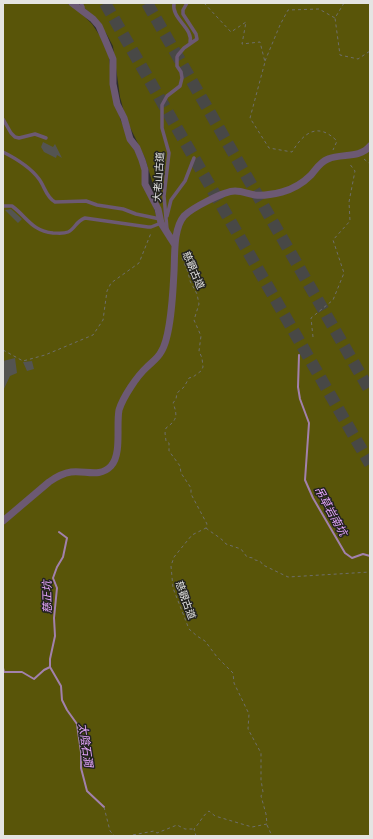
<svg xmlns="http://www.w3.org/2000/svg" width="373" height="839" font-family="'Noto Sans','Noto Sans TC',sans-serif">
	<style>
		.green { fill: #595509 }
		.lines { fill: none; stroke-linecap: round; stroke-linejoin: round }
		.stream { stroke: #a281ac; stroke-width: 2 }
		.building { fill: #545451 }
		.highway-tunnel { stroke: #484846; stroke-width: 12; stroke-dasharray: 12 6; stroke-linecap: butt }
		.path { stroke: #6e6e6b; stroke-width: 1; stroke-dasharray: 3 3; stroke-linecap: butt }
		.lane { stroke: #6c5973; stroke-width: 3.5 }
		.street { stroke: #6c5973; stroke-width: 7 }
		.labels { text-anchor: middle; stroke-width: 3; stroke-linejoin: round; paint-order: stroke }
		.street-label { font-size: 10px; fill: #e4e4e2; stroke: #232320 }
		.water-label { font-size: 11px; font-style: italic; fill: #e7a6fe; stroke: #232320 }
	</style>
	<rect width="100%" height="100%" fill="#2d2d2a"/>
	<path class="green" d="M3 3H66L74 7 85 17 92 24 100 36 109 57 114 98 121 121 139 160 160 228 168 239 161 211 145 158 126 119 120 97 113 46 106 33 89 12 78 3H370V836H3Z"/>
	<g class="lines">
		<path class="stream" d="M299 355 298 387 300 399 309 423 305 480 313 498 345 553 352 558 363 554 370 556
			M50 667V659L55 636 54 618 57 588 53 578 57 567 63 557 67 538 59 532
			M3 668 4 672H22L34 679 44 670 50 667 61 686 62 700 67 710 77 724 81 752V768L87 791 104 807"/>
	</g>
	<path class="building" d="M43 142 53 147 55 144 62 158 57 155 56 158 44 152 41 147Z
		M11 209 22 219 18 223 5 210Z
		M15 358 17 373 10 376 3 391V361Z
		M32 361 34 369 27 371 23 362Z"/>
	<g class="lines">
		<path class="highway-tunnel" d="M105 3 370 464
			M147 3 370 391"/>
		<path class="path" d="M204 3 231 32 246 22 242 44 260 42 265 62 250 118 269 148 292 152C304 132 318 122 337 141L333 150
			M344 3 335 18 340 55 358 59 370 51
			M265 61 280 25 288 10 319 9 335 18
			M364 159 370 164
			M182 258 188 272 190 281 197 294 199 304 194 320 201 336 199 351 202 358 203 367 201 371 193 377 189 378 184 387 177 393 176 399 173 403C178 416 177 420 166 428L165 433 166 441 169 443V451L180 466 181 473 191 488V494L207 524 206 528 192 535 174 557 171 566 173 588 189 629 197 636 205 641 217 657 233 673 234 683 249 714 248 729 261 753V780L263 792 261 796 266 814 267 824 252 827 215 816 209 811C203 815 199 824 194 829L196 836
			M313 337 311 318 333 300 344 273 333 240 350 221 349 202 355 171 349 163
			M3 350 23 361 45 355 93 335 103 320 107 291 111 283 139 263 151 233
			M206 528C213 534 222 538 226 544L241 549 247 557 253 558 255 560 260 561 263 565 288 577 370 572
			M104 807 110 831 115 836
			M267 825 272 836
			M127 836 154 831 157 833 177 825 185 829H193"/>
		<path class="lane" d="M81 3 83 7V11
			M174 3C171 19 194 28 190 43
			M3 119 11 133 15 137 19 138 35 134 46 138
			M3 152C15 158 31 168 39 179 45 187 46 197 55 202L86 201 97 205 123 209 136 214 160 219
			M3 206H12C27 217 32 231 53 233 58 233 63 234 68 232 75 229 76 221 85 218L148 227H151L161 223
			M167 216 171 200 185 181 194 158
			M167 229 164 196 169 153 162 128V105L167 96 180 86 182 78 181 72 177 66V57L178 55 184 48 197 39 196 34 183 14V10L187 3"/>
		<path class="street" d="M72 3 93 19 99 26 106 42 113 59V84L117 104 124 118 130 139 137 148 142 160 145 170V184L158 209 161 223 175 245
			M3 521 49 482C56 477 63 473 71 472 85 470 100 478 111 466 122 454 116 426 119 410 123 397 137 376 147 367 152 362 158 358 161 352 171 337 173 291 174 272 175 256 173 229 184 216 192 208 224 191 235 191 242 191 249 194 255 195 264 196 274 194 282 192 293 189 303 183 311 175 316 169 320 162 328 159 342 153 359 159 370 146"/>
	</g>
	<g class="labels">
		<g class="street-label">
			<text transform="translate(158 177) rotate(-86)" y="4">大老山古道</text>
			<text transform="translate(194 270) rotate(67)" y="4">慈觀古道</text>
			<text transform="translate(186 600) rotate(70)" y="4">慈觀古道</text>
		</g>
		<g class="water-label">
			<text transform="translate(331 511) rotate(61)" y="4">吊草岩南坑</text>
			<text transform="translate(47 597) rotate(-91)" y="4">慈正坑</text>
			<text transform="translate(86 745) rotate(82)" y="4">太陰石澗</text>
		</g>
	</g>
	<rect width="373" height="839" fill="none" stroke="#e4e4e2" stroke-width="8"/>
</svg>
